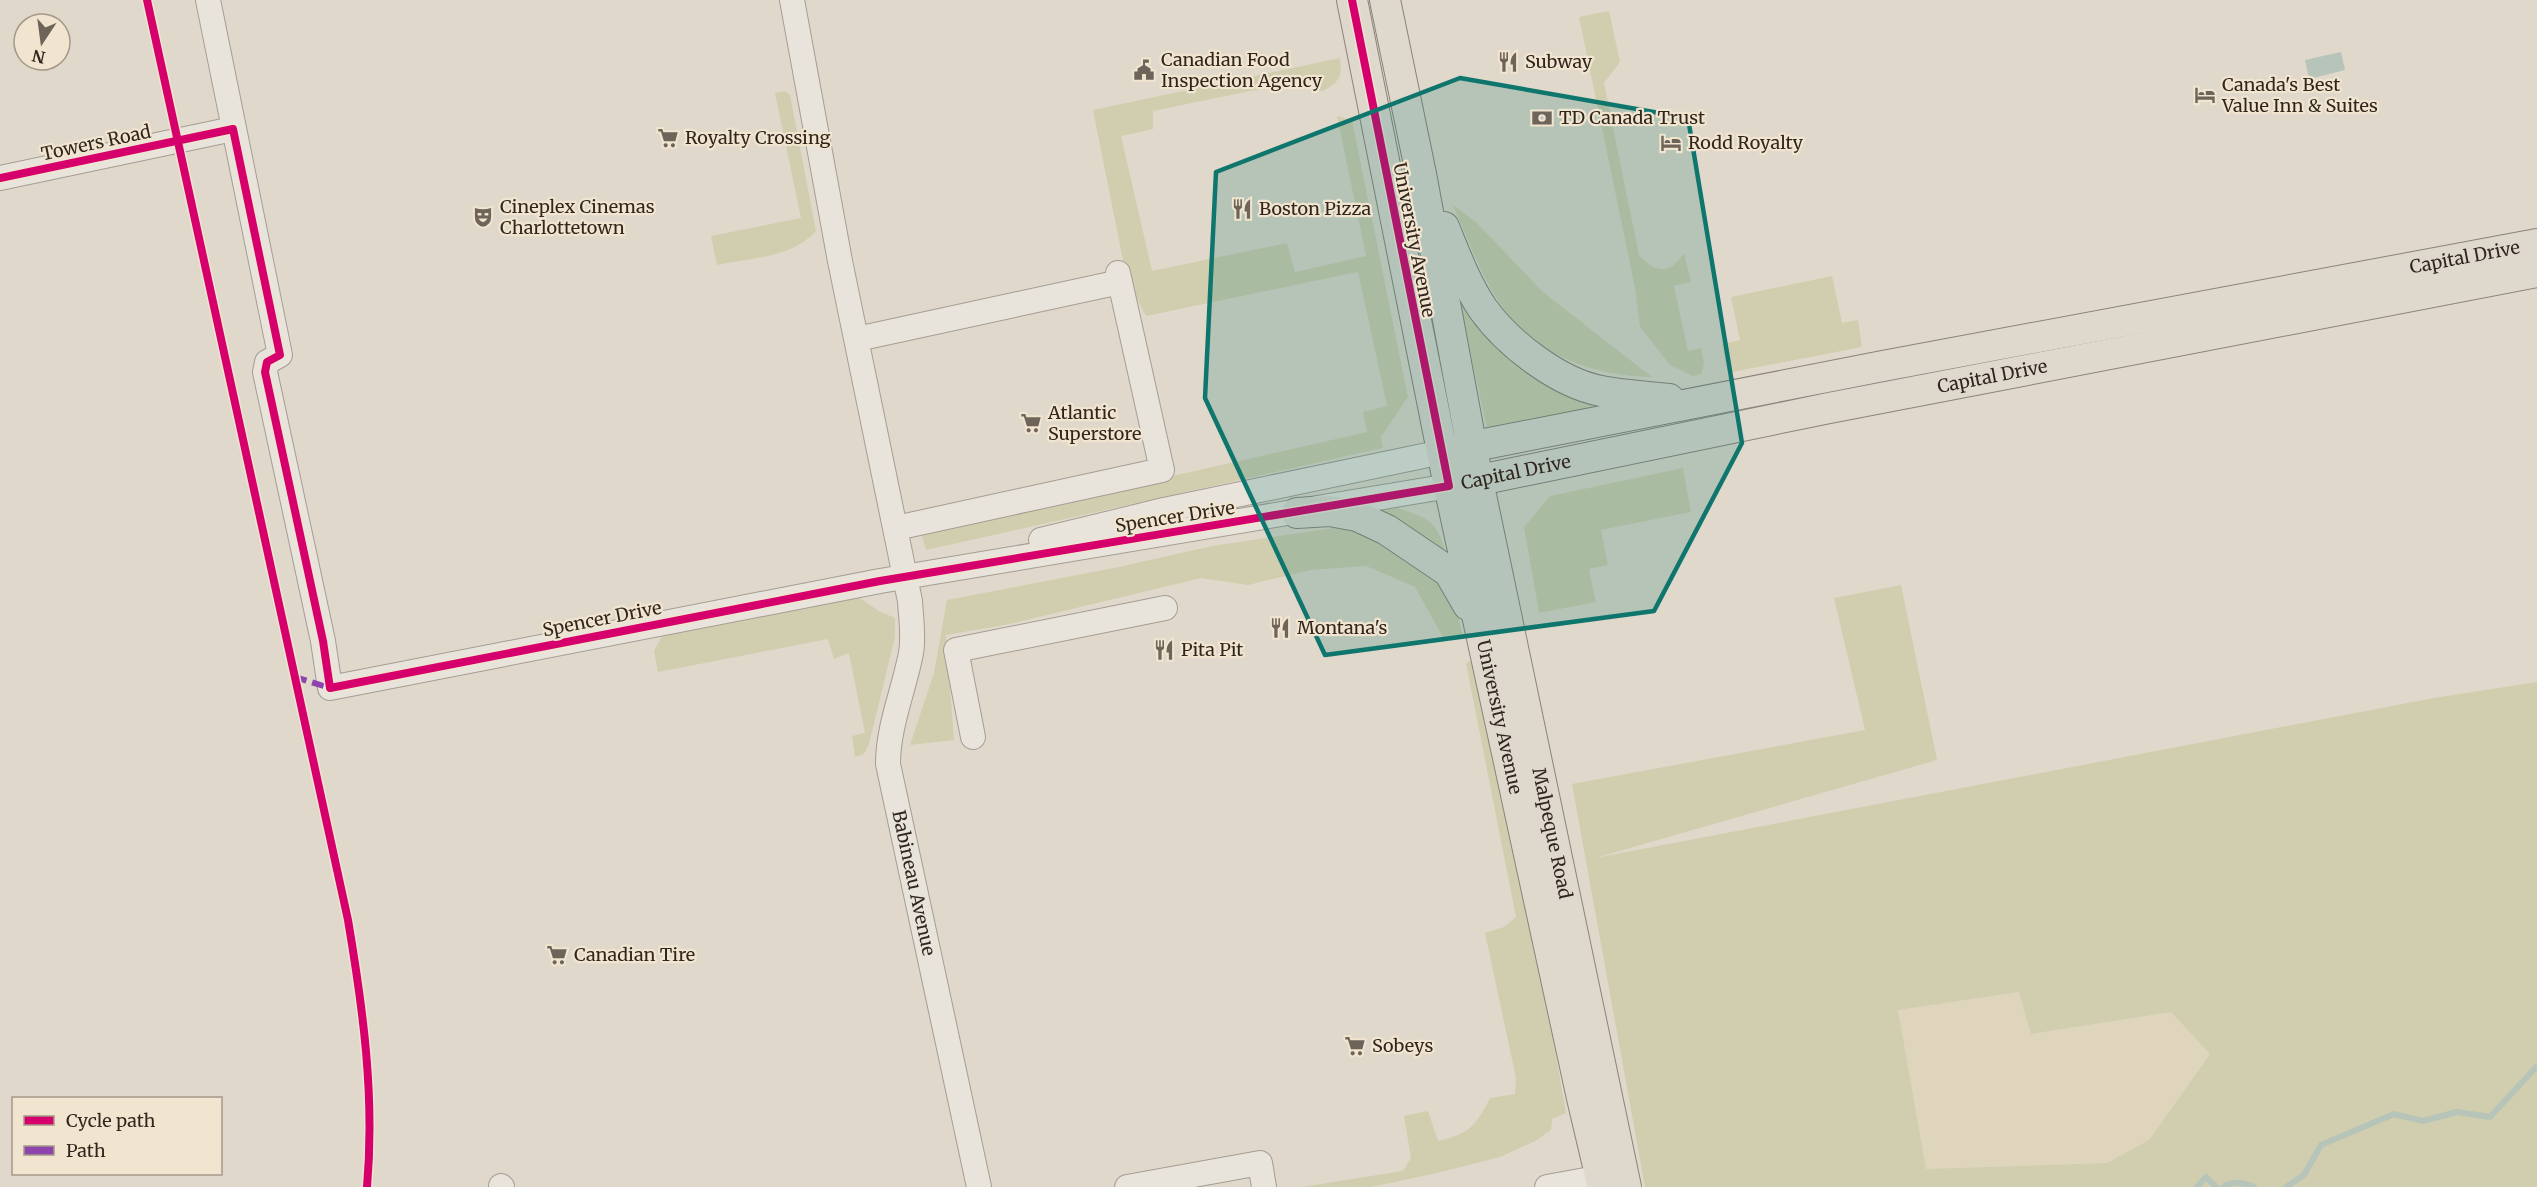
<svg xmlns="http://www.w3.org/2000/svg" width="2537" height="1187" font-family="Merriweather,serif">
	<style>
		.farmland { fill: #ded5bc }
		.green { fill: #d0ceae; fill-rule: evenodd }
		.water { fill: #b6c4b9 }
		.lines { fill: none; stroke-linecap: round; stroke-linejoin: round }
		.stream { stroke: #b6c4b9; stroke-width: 6 }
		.minor-casing { stroke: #a59d94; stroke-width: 26 }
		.major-casing { stroke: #8a837a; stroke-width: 32 }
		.minor { stroke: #e8e3db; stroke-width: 24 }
		.major { stroke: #dfd8cd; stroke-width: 30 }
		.quiet { stroke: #8e44ad; stroke-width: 6; stroke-dasharray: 12 6; stroke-linecap: butt }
		.cycleway-casing { stroke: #f1e5d0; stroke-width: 11 }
		.cycleway { stroke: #d6006c; stroke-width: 8 }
		.marked { fill: #0f766e; fill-opacity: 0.2; stroke: #0f766e; stroke-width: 4.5; stroke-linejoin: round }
		.labels { text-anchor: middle; stroke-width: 4.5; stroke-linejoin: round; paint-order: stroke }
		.poi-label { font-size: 18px; fill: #31261e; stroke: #f1e5d0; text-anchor: start }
		.street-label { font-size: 18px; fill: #31261e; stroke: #f1e5d0 }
	</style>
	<rect width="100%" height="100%" fill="#e0d8ca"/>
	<path class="farmland" d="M2020 992 2031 1034 2171 1012 2210 1054 2149 1140 2107 1163 1926 1169 1898 1010Z"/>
	<path class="green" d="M1609 11 1620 62 1604 83 1639 255C1655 273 1670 275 1684 253L1691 282 1674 286 1688 351 1701 348 1704 362 1702 374 1693 376 1670 365 1640 327 1635 288 1579 17Z
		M1340 58C1343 76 1339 83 1323 91L1315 90 1309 79 1153 111V129L1121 136 1152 271 1287 243 1295 272 1366 256 1337 116 1352 120 1408 397 1381 437 1383 448 926 550 921 533 1367 432 1363 412 1387 406 1358 272 1146 316 1127 280 1093 110Z
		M785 91 790 95 816 231C792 258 750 258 717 265L711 236 801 218 775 93Z
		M1452 204 1477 223 1543 292 1652 377C1595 376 1537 356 1503 308 1481 277 1468 238 1452 204Z
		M1832 276 1842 323 1858 320 1862 347 1732 372 1726 364 1722 344 1740 340 1731 297Z
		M1458 296C1476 335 1521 375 1561 392 1576 398 1593 402 1609 407L1487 429Z
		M1683 468 1691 512 1601 530 1608 565 1589 569 1596 602 1539 613 1524 527 1550 496Z
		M1392 506C1423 517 1437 517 1446 554L1358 511Z
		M1333 528 1353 529 1423 565 1454 598 1463 637 1445 641 1415 587 1366 566 1311 570 1248 585 1201 578 1010 624 946 635 954 740 910 745 934 673 947 600 1119 567 1212 546Z
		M1901 585 1937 760 1595 858 2434 698 2537 682V1187H1645L1572 784 1865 730 1834 598ZM2019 992 2031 1034 2171 1012 2210 1054 2149 1140 2107 1163 1926 1169 1898 1010Z
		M858 597 879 611 895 618V637L869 744 864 754 855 757 852 736 865 733 849 653 834 659 828 639 658 672 654 651 662 636Z
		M1471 661 1543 980 1566 1113 1552 1119 1551 1130 1535 1141 1500 1157 1437 1173 1371 1187H1302L1403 1171 1411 1158 1404 1116 1428 1111 1438 1141C1469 1134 1476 1126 1490 1098L1515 1094 1516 1078 1485 933 1504 927 1516 917 1466 663Z"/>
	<path class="water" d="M2341 52 2345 70 2309 79 2305 60Z"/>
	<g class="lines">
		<path class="stream" d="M2197 1187 2206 1177 2216 1187
			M2223 1187C2234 1180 2242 1183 2254 1187
			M2286 1187 2304 1175 2321 1145 2394 1114 2423 1121 2457 1112 2490 1117 2537 1066"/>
		<g class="minor-casing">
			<g id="minor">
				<path d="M208 0 280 355 267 362 265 372 323 641 330 688 880 581 1449 486"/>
				<path id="s1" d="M792 0 840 261 910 601C911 619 914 636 911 653 904 690 888 726 888 764L979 1187"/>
				<path d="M0 178 233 129"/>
				<path d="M857 339 1120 282"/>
				<path d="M896 528 1162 470 1118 273"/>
				<path d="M1041 540 1164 510 1442 452"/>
				<path d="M973 737 956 650 1165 608"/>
				<path d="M501 1186 502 1187"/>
				<path d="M1127 1187 1260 1163 1264 1187"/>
				<path d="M1547 1187 1618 1174"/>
			</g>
		</g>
		<g class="major-casing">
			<g id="major">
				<path id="s2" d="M1352 0 1449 486 1582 1098 1603 1187"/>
				<path id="s3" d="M1385 0 1421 174 1478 481 1626 1187"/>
				<path d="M1444 227C1455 254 1466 284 1483 309 1508 344 1559 383 1601 391 1623 395 1646 397 1669 399"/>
				<path id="s4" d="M1454 450 1883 366 2537 244"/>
				<path id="s5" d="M1460 484 1829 408 2537 272"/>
				<path d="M1297 513 1330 511 1357 516 1387 530 1449 572 1468 605"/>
			</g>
		</g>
		<use href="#minor" class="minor"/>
		<use href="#major" class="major"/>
		<path class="quiet" d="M295 677 330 688"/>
		<g class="cycleway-casing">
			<path id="cycleway" d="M147 0 348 920C363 1009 375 1096 367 1187
				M0 178 233 129 280 355 267 362 265 372 323 641 330 688 880 581 1449 486 1352 0"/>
		</g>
		<use href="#cycleway" class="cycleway"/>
	</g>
	<path class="marked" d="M1460 78 1688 118 1742 443 1654 611 1325 655 1205 398 1216 172Z"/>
	<defs>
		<g id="restaurant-bare" transform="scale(1.62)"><path d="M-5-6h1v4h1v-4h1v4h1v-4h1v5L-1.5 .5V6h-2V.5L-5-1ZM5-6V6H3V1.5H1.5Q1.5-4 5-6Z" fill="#6e645a" stroke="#f1e5d0" stroke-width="2.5" paint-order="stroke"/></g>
		<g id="civic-bare" transform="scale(1.62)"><path d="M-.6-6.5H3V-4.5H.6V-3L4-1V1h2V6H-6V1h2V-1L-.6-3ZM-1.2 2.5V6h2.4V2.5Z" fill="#6e645a" stroke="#f1e5d0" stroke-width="2.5" paint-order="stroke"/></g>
		<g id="hotel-bare" transform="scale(1.62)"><path d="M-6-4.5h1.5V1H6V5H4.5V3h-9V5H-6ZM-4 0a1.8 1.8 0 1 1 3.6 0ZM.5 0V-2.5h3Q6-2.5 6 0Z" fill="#6e645a" stroke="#f1e5d0" stroke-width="2.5" paint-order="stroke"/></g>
		<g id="bank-bare" transform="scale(1.62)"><path d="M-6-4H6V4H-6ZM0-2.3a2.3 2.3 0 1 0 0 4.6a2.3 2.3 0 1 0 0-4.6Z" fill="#6e645a" stroke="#f1e5d0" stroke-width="2.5" paint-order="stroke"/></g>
		<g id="supermarket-bare" transform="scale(1.62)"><path d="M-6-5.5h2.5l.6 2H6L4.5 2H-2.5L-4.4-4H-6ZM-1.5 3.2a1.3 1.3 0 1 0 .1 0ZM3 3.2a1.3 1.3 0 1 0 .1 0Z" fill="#6e645a" stroke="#f1e5d0" stroke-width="2.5" paint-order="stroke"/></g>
		<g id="theatre-bare" transform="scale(1.62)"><path d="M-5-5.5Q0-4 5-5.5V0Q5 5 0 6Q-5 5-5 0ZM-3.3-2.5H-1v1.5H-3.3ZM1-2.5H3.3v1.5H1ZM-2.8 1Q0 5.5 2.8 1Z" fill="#6e645a" stroke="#f1e5d0" stroke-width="2.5" paint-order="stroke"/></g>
	</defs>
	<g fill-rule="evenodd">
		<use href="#restaurant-bare" x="1508" y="62"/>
		<use href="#civic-bare" x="1144" y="70"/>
		<use href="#hotel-bare" x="2205" y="95"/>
		<use href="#bank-bare" x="1542" y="118"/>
		<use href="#supermarket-bare" x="668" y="138"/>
		<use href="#hotel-bare" x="1671" y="143"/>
		<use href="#restaurant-bare" x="1242" y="209"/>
		<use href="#theatre-bare" x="483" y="217"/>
		<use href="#supermarket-bare" x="1031" y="423"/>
		<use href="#restaurant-bare" x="1280" y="628"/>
		<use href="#restaurant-bare" x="1164" y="650"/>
		<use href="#supermarket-bare" x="557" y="955"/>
		<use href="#supermarket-bare" x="1355" y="1046"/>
	</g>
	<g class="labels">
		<g class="poi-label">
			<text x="1161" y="66">Canadian Food<tspan x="1161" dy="21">Inspection Agency</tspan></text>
			<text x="1525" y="68">Subway</text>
			<text x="2222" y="91">Canada's Best<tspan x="2222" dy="21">Value Inn &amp; Suites</tspan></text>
			<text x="1559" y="124">TD Canada Trust</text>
			<text x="685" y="144">Royalty Crossing</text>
			<text x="1688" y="149">Rodd Royalty</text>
			<text x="500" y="213">Cineplex Cinemas<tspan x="500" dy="21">Charlottetown</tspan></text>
			<text x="1259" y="215">Boston Pizza</text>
			<text x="1048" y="419">Atlantic<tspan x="1048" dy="21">Superstore</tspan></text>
			<text x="1297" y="634">Montana's</text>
			<text x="1181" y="656">Pita Pit</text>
			<text x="574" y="961">Canadian Tire</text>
			<text x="1372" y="1052">Sobeys</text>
		</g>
		<g class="street-label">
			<text transform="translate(96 143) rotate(-12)" y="6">Towers Road</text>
			<text transform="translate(1414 240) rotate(79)" y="6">University Avenue</text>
			<text dy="6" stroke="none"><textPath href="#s4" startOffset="1029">Capital Drive</textPath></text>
			<text dy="6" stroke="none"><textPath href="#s5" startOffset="543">Capital Drive</textPath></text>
			<text dy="6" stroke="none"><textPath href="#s5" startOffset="57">Capital Drive</textPath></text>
			<text transform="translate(1175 517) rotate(-9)" y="6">Spencer Drive</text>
			<text transform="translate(602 619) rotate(-11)" y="6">Spencer Drive</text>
			<text dy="6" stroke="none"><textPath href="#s2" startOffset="732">University Avenue</textPath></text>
			<text dy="6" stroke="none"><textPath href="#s3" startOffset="850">Malpeque Road</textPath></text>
			<text dy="6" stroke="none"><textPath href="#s1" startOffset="900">Babineau Avenue</textPath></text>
		</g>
	</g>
	<rect x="12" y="1097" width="210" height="78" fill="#f1e5d0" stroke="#a49989" stroke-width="1.5"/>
	<rect x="24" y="1116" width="30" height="9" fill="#d6006c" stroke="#a49989" stroke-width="1.5"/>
	<text x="66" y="1127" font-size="18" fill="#31261e">Cycle path</text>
	<rect x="24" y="1146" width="30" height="9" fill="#8e44ad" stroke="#a49989" stroke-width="1.5"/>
	<text x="66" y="1157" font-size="18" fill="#31261e">Path</text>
	<g transform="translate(42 42) rotate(193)"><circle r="28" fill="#f1e5d0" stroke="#a49989" stroke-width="1.5"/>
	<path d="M0-4.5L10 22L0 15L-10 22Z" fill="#6e645a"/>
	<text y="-9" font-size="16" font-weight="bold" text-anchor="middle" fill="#31261e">N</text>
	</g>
</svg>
